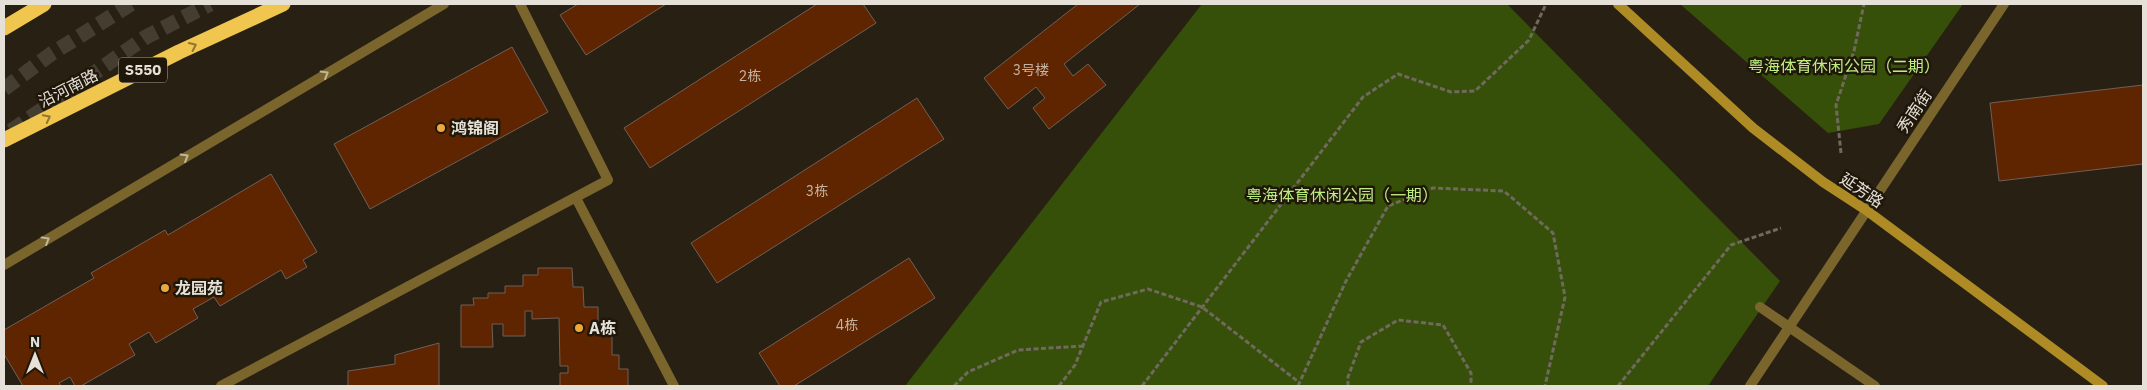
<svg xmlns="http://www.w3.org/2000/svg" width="2147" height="390" font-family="'IBM Plex Sans','Noto Sans SC',sans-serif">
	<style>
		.green { fill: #365009 }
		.building { fill: #5f2500; stroke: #715f57 }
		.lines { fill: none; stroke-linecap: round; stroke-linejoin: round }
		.highway-tunnel { stroke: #443e31; stroke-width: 15; stroke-dasharray: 15 8; stroke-linecap: butt }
		.path { stroke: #706a5e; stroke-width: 3; stroke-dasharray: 5 2.5; stroke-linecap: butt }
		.street { stroke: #7a662c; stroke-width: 10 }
		.secondary { stroke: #ae8b24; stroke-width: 10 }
		.highway { stroke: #f0c64e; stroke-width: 15 }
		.oneway { stroke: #92772f }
		.oneway2 { stroke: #c0b69c }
		.poi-dot { fill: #eda83b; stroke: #1f170a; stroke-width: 2 }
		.labels { text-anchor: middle; stroke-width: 5; stroke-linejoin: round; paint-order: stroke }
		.number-label { font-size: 14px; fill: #c4b2a2 }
		.shield { fill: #1f170a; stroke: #aaa49a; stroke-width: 1 }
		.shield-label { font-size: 15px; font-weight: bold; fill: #e6e1d8 }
		.park-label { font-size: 16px; fill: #bdee80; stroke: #1f170a }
		.street-label { font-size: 16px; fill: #e6e1d8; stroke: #1f170a }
		.poi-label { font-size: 16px; font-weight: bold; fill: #e6e1d8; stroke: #1f170a; text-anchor: start }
	</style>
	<rect width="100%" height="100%" fill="#282113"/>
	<path class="green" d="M1202 4H1507L1780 281 1708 386H905Z
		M1680 4H1963L1879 124 1828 133Z"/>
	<path class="building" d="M578 4H666L586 55 560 15Z
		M817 4H863L876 23 650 168 624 128Z
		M1078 4H1140L1064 64 1073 76 1088 64 1106 85 1049 129 1033 108 1045 98 1036 87 1008 109 984 78Z
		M512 47 548 112 370 209 334 144Z
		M2143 85V164L1999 181 1990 103Z
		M917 98 944 139 717 283 691 243Z
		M271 174 317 252 303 260 307 267 286 279 281 270 220 306 214 297 193 309 198 318 156 343 149 332 129 344 135 355 81 386H75L70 377 59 383 61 386H23L4 354V330L94 278 91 273 165 230 168 235Z
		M909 258 935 298 794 386H780L759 353Z
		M538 268H572L573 287H583L584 307H598V332H612V355H619V369H628V386H560V373H568V366H560L559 318 532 319V311H525V336H503V324H492L493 347H461V305H474L473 298H488V293H505V286H523V275H538Z
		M439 343V386H348V371L395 364V355Z"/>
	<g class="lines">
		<path class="highway-tunnel" d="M4 89 51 54 131 4
			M11 131 146 37 210 4"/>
		<path class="path" d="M1841 153 1836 105 1854 51 1864 4
			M954 386 968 372 1018 350 1083 346
			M1059 386 1075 365 1101 302 1148 289 1202 307 1300 383
			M1142 386 1363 97 1398 74 1451 92 1475 91 1529 40 1546 4
			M1298 386 1346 281 1388 206 1433 188 1504 191 1553 233 1565 297 1545 386
			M1348 386V377L1361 342 1398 320 1443 325 1471 373V386
			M1618 386 1731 245 1781 228"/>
		<path class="street" d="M576 198 674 386
			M4 265 444 4
			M1760 307 1875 386
			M221 386 608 180 520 4
			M1750 386 2004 4"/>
		<path class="secondary" d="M1618 4 1753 128 1823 182 1866 210 2103 386"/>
		<path class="highway" d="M4 28 44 4
			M4 140 179 52 283 4"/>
	</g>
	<defs><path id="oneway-chevron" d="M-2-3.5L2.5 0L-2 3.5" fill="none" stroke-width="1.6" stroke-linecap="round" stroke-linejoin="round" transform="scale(1.25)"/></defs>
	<g class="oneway">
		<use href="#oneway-chevron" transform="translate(193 46) rotate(-25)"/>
		<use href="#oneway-chevron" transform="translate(47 118) rotate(-27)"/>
	</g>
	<g class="oneway2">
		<use href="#oneway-chevron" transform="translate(325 74) rotate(-31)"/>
		<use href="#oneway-chevron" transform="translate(185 157) rotate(-31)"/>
		<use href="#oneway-chevron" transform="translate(46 240) rotate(-31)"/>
	</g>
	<g class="poi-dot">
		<circle cx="441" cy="128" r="5"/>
		<circle cx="165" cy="288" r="5"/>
		<circle cx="579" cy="328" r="5"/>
	</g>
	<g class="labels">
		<g class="number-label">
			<text x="1031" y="75">3号楼</text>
			<text x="750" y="81">2栋</text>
			<text x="817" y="196">3栋</text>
			<text x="847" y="330">4栋</text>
		</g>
		<rect class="shield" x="119" y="57.5" width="48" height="25" rx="4"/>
		<g class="shield-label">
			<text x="143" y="75">S550</text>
		</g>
		<g class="park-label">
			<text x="1844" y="72">粤海体育休闲公园（二期）</text>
			<text x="1342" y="201">粤海体育休闲公园（一期）</text>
		</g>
		<g class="street-label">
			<text transform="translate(68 88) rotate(-27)" y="6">沿河南路</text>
			<text transform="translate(1914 111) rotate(-56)" y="6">秀南街</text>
			<text transform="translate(1862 190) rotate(34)" y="6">延芳路</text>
		</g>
		<g class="poi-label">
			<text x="451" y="134">鸿锦阁</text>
			<text x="175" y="294">龙园苑</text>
			<text x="589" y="334">A栋</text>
		</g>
	</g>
	<rect width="2147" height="390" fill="none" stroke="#e6e1d8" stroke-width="10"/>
	<g transform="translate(35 355)" stroke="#1f170a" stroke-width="4" paint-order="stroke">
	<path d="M0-4L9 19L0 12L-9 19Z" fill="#e6e1d8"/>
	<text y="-8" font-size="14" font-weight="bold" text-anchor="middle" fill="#e6e1d8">N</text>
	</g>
</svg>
